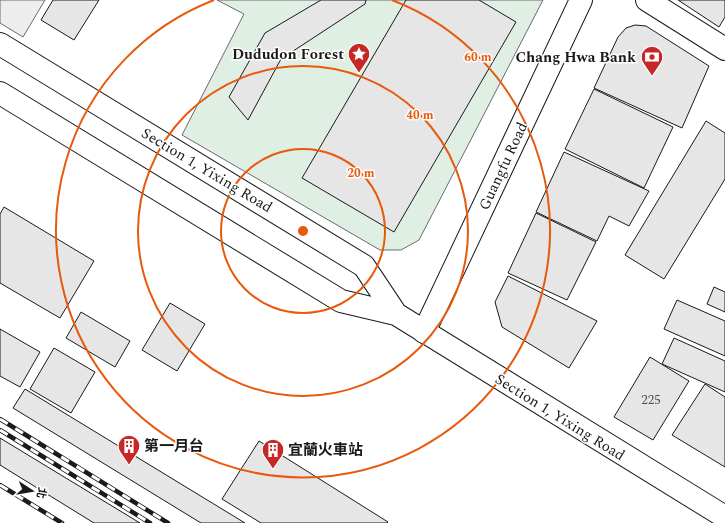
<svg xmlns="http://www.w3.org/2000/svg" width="725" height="523" font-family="Spectral,'Noto Sans TC',serif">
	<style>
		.green { fill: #e0efe3; stroke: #6a6a6a }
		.parking { fill: #ededed; stroke: #6a6a6a }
		.building { fill: #e6e6e6; stroke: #1a1a1a }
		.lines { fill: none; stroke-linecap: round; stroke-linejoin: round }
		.minor-casing { stroke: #1a1a1a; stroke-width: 24 }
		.tertiary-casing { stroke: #1a1a1a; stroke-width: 24 }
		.minor { stroke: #fff; stroke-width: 22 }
		.tertiary { stroke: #fff; stroke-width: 22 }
		.rail-casing { stroke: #1a1a1a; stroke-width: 4.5 }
		.rail { stroke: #fff; stroke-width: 3; stroke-dasharray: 9; stroke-linecap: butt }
		.ring { fill: none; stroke: #e8590c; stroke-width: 2 }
		.labels { text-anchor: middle; stroke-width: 3; stroke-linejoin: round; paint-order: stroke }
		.number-label { font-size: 13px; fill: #4d4d4d }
		.poi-label { font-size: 15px; font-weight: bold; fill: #1a1a1a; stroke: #fff; text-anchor: end }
		.street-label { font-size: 15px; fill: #1a1a1a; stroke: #fff }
		.centre { fill: #e8590c; stroke: #fff; stroke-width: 2 }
		.ring-label { font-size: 12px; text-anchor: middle; font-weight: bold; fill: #e8590c; stroke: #fff; stroke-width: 3; stroke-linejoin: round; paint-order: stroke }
	</style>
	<rect width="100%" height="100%" fill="#fff"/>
	<path class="green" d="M217 0H543L419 240 401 250H380L182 135 244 14Z"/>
	<path class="parking" d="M0 0H45L23 37 0 23Z"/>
	<path class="building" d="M53 0H99L74 40 41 20Z
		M321 0H366L365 4 281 59 248 120 229 97 265 33Z
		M406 0H479L516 22 394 232 302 178Z
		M678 0H725V17L719 27Z
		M635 25 646 26 709 66 682 128 594 88 618 37 626 28Z
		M594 89 673 127 644 188 565 149Z
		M706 121 725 133V179L664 279 625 255Z
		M564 152 649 191 629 226 609 216 597 241 536 212Z
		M4 207 94 261 60 318 0 283V214Z
		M536 213 596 242 567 300 508 273Z
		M508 276 597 321 569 368 502 327 495 302Z
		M714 287 725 292V312L707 304Z
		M677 300 725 321V356L664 329Z
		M170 303 205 324 177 371 142 350Z
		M81 312 130 341 115 367 66 338Z
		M0 329 40 352 20 387 0 376Z
		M674 338 725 361V392L662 364Z
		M54 348 95 372 71 413 30 389Z
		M650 357 689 381 653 440 614 417Z
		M705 384 725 397V467L672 435Z
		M25 389 245 523H201L13 408Z
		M0 438 140 523H94L0 465Z
		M259 441 388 522 387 523H261L222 499Z"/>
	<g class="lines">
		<g class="minor-casing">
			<path id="minor" d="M647 0 725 49
				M424 332 581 0"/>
		</g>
		<g class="tertiary-casing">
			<path id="tertiary" d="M0 44 364 266 396 314
				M0 93 341 301 396 314 725 517"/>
		</g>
		<use href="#minor" class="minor"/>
		<use href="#tertiary" class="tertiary"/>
		<g class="rail-casing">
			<path id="rail" d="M0 419 168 523
				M0 430 150 523
				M0 485 62 523"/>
		</g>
		<use href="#rail" class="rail"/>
	</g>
	<g class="ring">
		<circle cx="303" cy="231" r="82"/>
		<circle cx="303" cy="231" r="165"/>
		<path d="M392 0A247 247 0 1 1 214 0"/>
	</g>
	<defs>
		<g id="sight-pin" transform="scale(1.15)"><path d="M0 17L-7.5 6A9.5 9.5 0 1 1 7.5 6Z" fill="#c62828" stroke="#fff"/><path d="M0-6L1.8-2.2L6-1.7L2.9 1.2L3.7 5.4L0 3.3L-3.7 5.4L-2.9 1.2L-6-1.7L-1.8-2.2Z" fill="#fff"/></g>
		<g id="bank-pin" transform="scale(1.15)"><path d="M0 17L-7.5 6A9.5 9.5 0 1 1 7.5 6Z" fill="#c62828" stroke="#fff"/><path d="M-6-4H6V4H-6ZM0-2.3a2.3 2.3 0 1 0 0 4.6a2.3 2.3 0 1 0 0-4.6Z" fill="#fff"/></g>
		<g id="building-pin" transform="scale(1.15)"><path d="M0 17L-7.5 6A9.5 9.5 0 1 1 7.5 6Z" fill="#c62828" stroke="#fff"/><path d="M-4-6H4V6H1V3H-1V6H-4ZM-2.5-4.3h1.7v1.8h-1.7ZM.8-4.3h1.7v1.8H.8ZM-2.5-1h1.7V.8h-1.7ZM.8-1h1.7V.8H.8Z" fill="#fff"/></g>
	</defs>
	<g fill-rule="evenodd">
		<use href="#sight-pin" x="359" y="54"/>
		<use href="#bank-pin" x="652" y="57"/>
		<use href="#building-pin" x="129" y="446"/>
		<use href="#building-pin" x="273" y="450"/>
	</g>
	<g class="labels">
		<g class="number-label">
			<text x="651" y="404">225</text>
		</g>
		<g class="poi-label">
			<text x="344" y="59">Dududon Forest</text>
			<text x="636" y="62">Chang Hwa Bank</text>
			<text x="144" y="451" text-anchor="start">第一月台</text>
			<text x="288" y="455" text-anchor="start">宜蘭火車站</text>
		</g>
		<g class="street-label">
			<text transform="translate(503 166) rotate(-65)" y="5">Guangfu Road</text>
			<text transform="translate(207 170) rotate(31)" y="5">Section 1, Yixing Road</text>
			<text transform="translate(560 417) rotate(32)" y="5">Section 1, Yixing Road</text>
		</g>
	</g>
	<circle cx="303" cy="231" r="6" class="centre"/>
	<g class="ring-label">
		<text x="478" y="61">60 m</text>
		<text x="420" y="119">40 m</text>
		<text x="361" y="177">20 m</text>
	</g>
	<g transform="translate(32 491) rotate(102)" stroke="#ffffff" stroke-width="3" paint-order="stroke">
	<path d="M0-3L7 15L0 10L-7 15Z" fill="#1a1a1a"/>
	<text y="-6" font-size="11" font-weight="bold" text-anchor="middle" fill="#1a1a1a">北</text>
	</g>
</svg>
